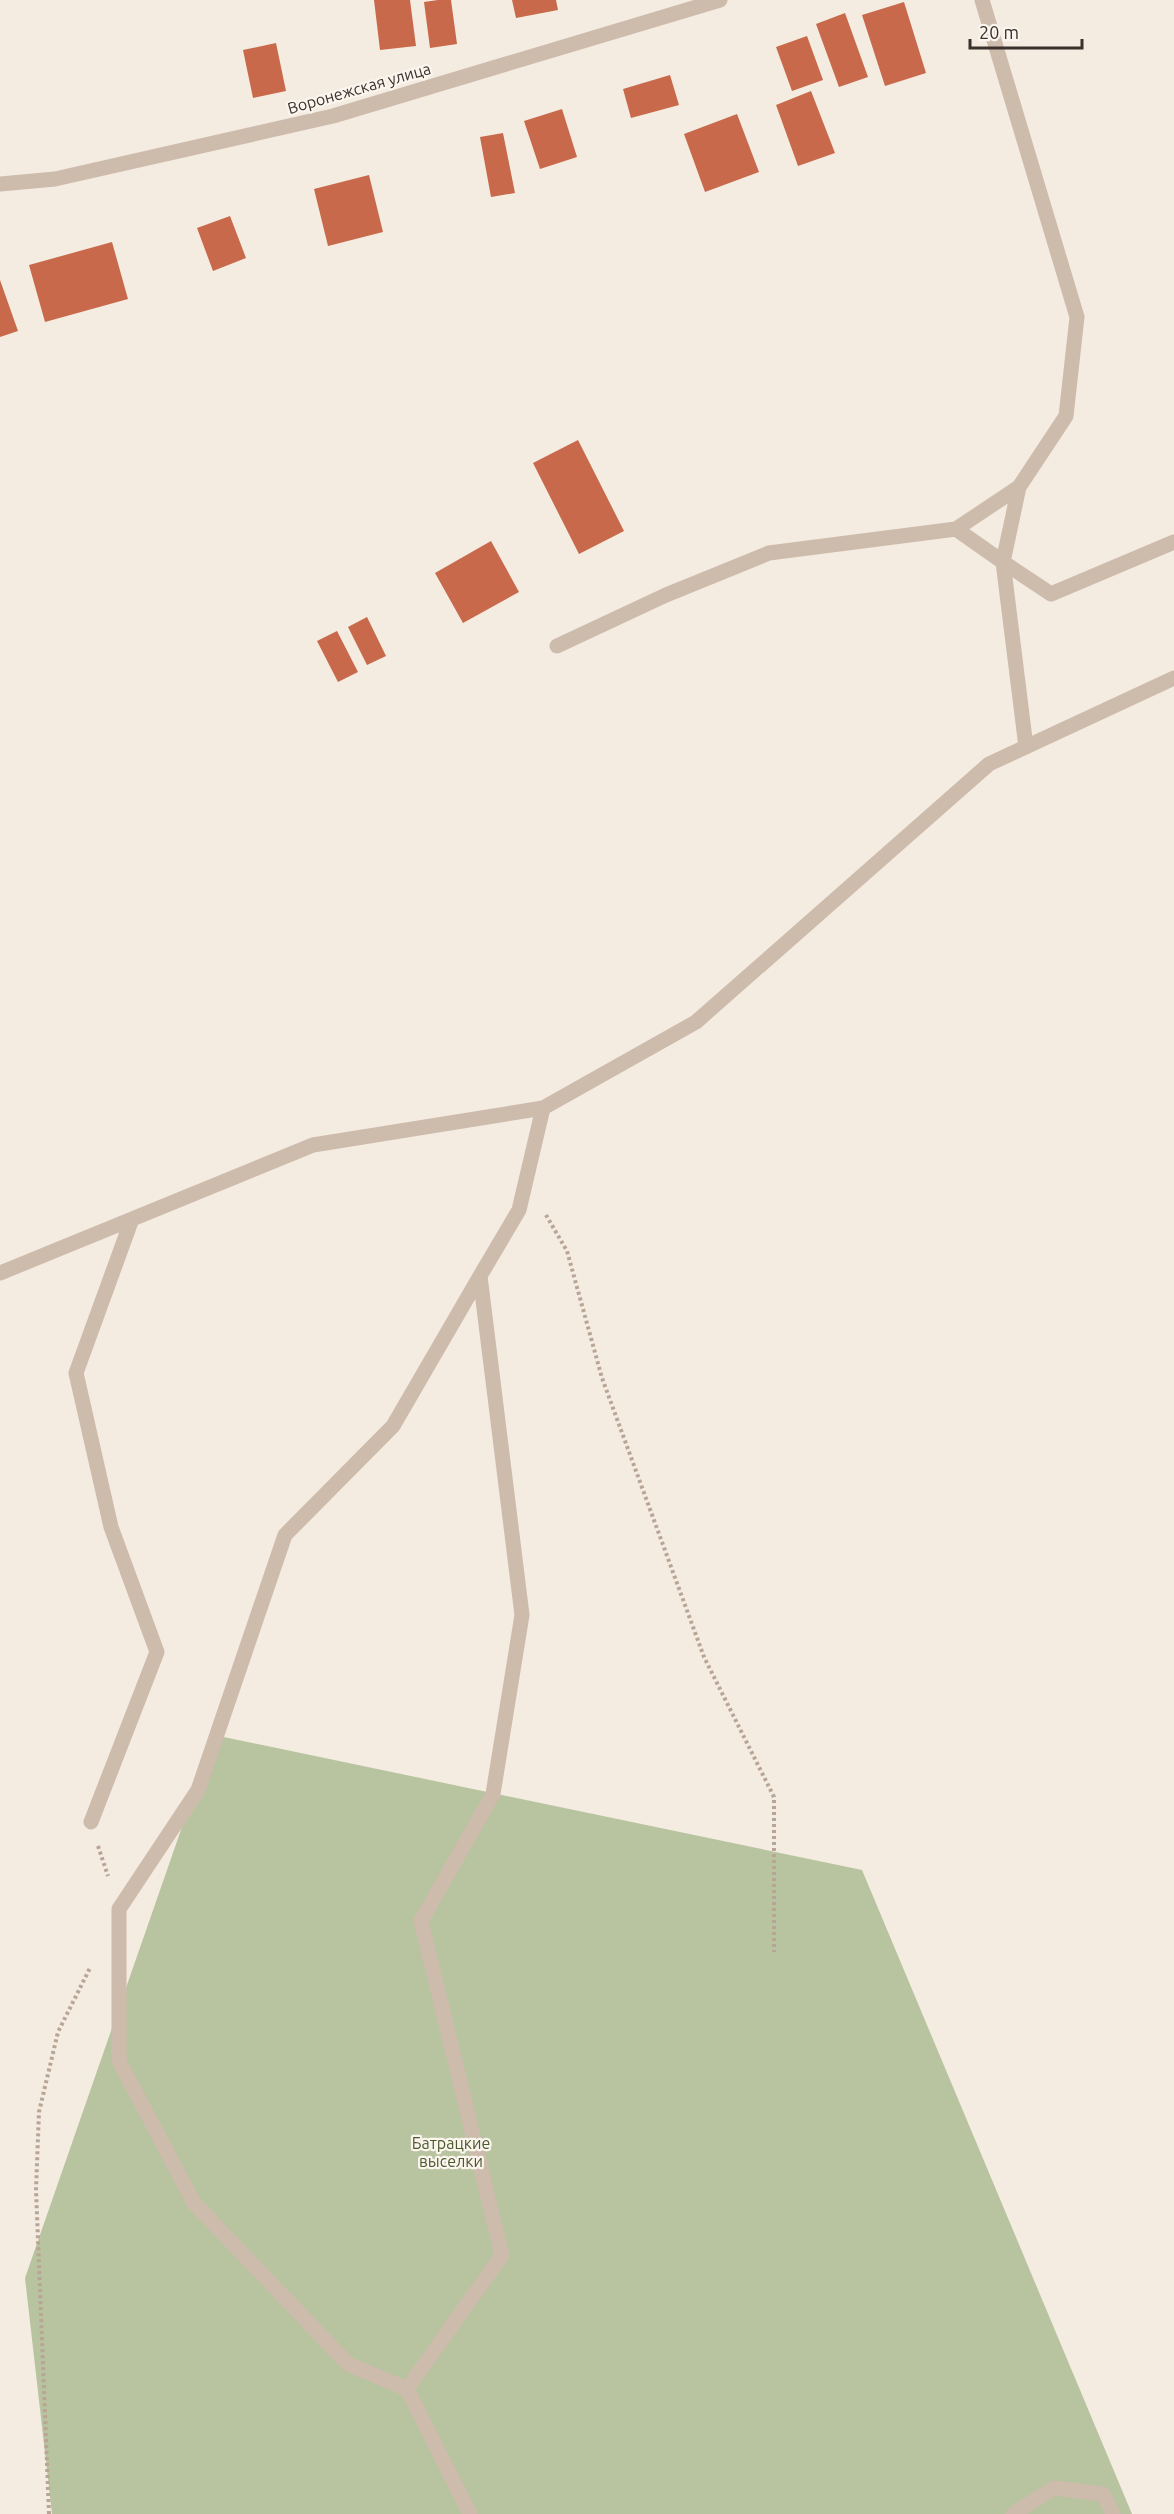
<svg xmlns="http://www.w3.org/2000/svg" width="1174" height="2514" font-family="Ubuntu,sans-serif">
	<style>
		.green { fill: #b8c4a0 }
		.building { fill: #c8694b }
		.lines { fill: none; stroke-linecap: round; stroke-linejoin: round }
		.path { stroke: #b9a596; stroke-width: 4; stroke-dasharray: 3 3; stroke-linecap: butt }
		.minor { stroke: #cdbbac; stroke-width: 15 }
		.labels { text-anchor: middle; stroke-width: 4.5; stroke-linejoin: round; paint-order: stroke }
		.street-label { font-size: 16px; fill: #3b302b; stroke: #fbf5ee }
		.park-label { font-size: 16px; fill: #4a5a2e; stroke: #fbf5ee }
	</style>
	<rect width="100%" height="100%" fill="#f4ebe1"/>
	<path class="green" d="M214 1735 862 1870 1132 2514H52L25 2278Z"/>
	<path class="building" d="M374 0H410L416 46 380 50Z
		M438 0H451L457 44 430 48 424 2Z
		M512 0H556L558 10 516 18Z
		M904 2 926 73 885 86 862 15Z
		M845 13 868 77 839 87 816 24Z
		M807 36 823 80 792 91 776 47Z
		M276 43 286 91 253 98 243 50Z
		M670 75 679 105 631 118 623 89Z
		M811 91 835 153 798 166 776 105Z
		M562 109 577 157 540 169 524 121Z
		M737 114 759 172 705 192 684 134Z
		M503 133 515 193 491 197 480 137Z
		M369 175 383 232 328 246 314 189Z
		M230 216 246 258 213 271 197 228Z
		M112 242 128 299 45 322 29 265Z
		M0 280 18 331 0 337Z
		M578 440 624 531 579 554 533 463Z
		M491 541 519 592 463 623 435 573Z
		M367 617 386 656 367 665 348 627Z
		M337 631 358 672 338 682 317 641Z"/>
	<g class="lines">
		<path class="path" d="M546 1215 567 1251 602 1378 704 1657 774 1797V1952
			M98 1846 108 1876
			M49 2514 36 2190 39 2112 58 2032 90 1968"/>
		<path class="minor" d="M0 184 55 179 333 116 720 0
			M1019 487 1003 562 1051 594 1174 542
			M956 529 1003 562 1026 747
			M557 646 666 595 769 553 956 529 1019 487 1066 416 1077 317 982 0
			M0 1273 313 1145 543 1108 696 1022 989 764 1174 678
			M91 1822 157 1652 111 1527 76 1373 132 1219
			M407 2389 348 2364 194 2203 119 2061V1909L198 1790 285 1535 393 1426 480 1276
			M470 2514 407 2389 502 2255 421 1921 493 1794 522 1615 480 1276 519 1210 543 1108
			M1013 2514 1054 2488 1103 2494 1113 2514"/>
	</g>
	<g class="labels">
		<g class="street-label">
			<text transform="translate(359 88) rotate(-16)" y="6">Воронежская улица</text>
		</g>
		<g class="park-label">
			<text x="451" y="2149">Батрацкие<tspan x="451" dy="18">выселки</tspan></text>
		</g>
	</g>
	<path d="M970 39v9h112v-9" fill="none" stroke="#3b302b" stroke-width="3"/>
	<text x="979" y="39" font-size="18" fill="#3b302b" stroke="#fbf5ee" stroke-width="4.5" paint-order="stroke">20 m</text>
</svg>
